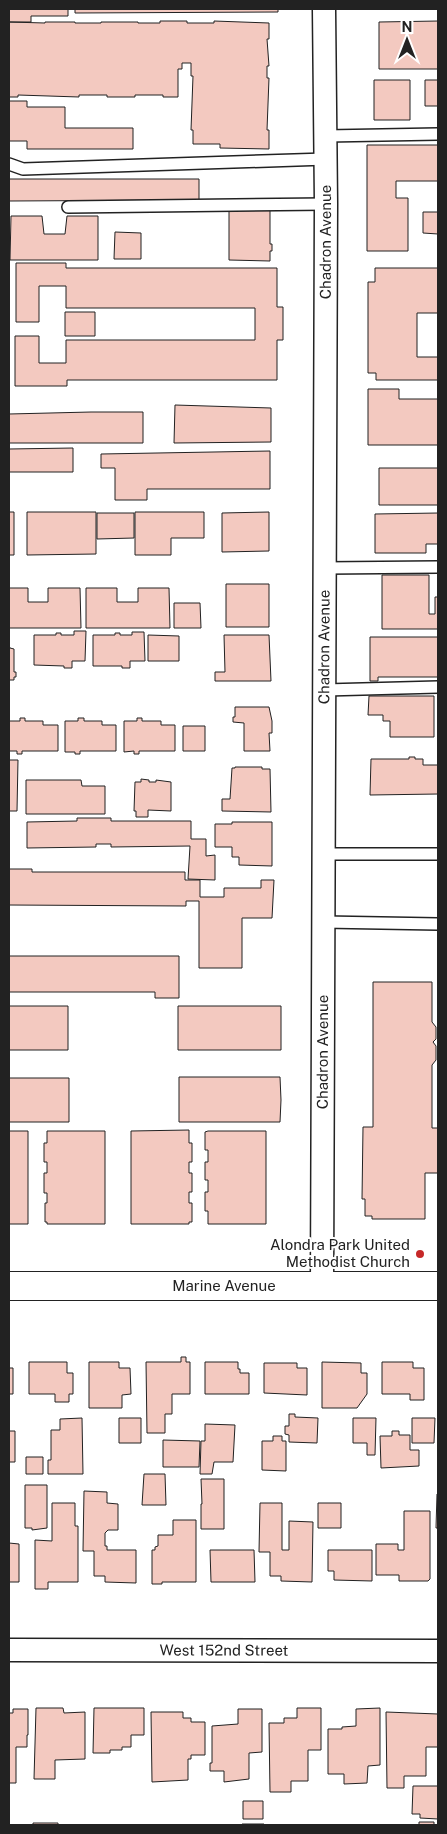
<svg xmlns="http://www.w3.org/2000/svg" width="447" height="1834" font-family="'Public Sans',sans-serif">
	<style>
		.building { fill: #f3c9c0; stroke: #222 }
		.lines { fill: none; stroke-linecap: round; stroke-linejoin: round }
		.service-casing { stroke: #222; stroke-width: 14 }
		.minor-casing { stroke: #222; stroke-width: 25 }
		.secondary-casing { stroke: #222; stroke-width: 30 }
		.service { stroke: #fff; stroke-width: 11 }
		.minor { stroke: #fff; stroke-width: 22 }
		.secondary { stroke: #fff; stroke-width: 28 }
		.poi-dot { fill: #c62828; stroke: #fff; stroke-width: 2 }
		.labels { text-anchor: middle; stroke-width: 4; stroke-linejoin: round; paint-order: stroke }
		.street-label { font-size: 15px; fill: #222; stroke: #fff }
		.poi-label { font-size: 15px; fill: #222; stroke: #fff; text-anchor: end }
	</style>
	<rect width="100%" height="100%" fill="#fff"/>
	<path class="building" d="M9 9H68V16H31V22H9Z
		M75 9H278V12L75 13Z
		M160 21H187V23H214V21L269 23V39H267L269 66H267V78H269L267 130H269V149L220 148V144H193V130H191L193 76H191V63H182V69H178V97H163V95H135V97H107V95H79V97L18 95V97H9V22L45 23V22H75V23H101V22H138V23H160Z
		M438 21V69H379V22Z
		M374 80H410V120H374Z
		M425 80H438V106H425Z
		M9 101H27V107H65V128H133V149H27V141H9Z
		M367 145H438V181H396V198H408V251H367Z
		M9 179H199V200L9 201Z
		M229 210H270V244H272V251H270V261L229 260Z
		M423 212H438V234L423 233Z
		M11 216H42L44 234H65L67 216H98V260H10Z
		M115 232 141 233V259H114Z
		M16 263H66V268H277V307H283V340H277V380H67V386H15V336H39V363H66V340H255V308H66V286H39V322H16Z
		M375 268H438V313H417V357H438V380H376V373H368V282H375Z
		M65 312H95V336H65Z
		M368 389H399V399H438V445H368Z
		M175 405 271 408V442L174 443Z
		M91 412H143V443H9V414Z
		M73 448V472H9V449Z
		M270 451V489H147V500H115V468H101V454Z
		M379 468H438V505H379Z
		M9 512H14V555H9Z
		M27 512H96V554L27 555Z
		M135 512H204V538H171V555H135Z
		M269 512V551L222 552V513Z
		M97 513H134V538L97 539Z
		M438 513V544H426V553H375V514Z
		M382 575H429V614H435V597H438V629H382Z
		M226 584H269V627H226Z
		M9 588H28V602H48V588H80L81 628H9Z
		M86 588H117V602H138V588H169L170 628H86Z
		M174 603H200L201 628H174Z
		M74 631H86L85 661H72V668H64V666L34 665V635H56V633H61V635H74Z
		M132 632H144L145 661H130V668H122V666H93V635H115V633H120V635H132Z
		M148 635 179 636V661H148Z
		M224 635H269L271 681H215V672H225Z
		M370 637H438V677H378V681H370Z
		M9 646 10 648 14 649V672H16V677H14V680H9Z
		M369 696H434V737H390V721H383V715H368Z
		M235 707H269L272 721V733H269L270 751H244V723L233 722V717H235Z
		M20 718H25V721H43V725H58V751H22V754H17V751H9V721H20Z
		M78 718H84V721H102V725H116V751H80V754H75V752H65V721H78Z
		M137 718H142V721H161V725H175V751H139V754H134V751L124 752V721H137Z
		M183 726H205V751H183Z
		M409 757H415V759H423V765H438V794L370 795 371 759H409Z
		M9 760H18L17 811H9Z
		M235 767H262V769H270L271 812 222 811V799H230L232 768H235Z
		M141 779 149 780V782H156V780L171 782V811L148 810V817H136V811H134L135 782H141Z
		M26 780H81L82 786H105V814H26Z
		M77 818H111V821H191V839H206V856L215 855V880L188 879 190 846 111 847V844H96V847L27 848V822L77 821Z
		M232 822H272V866L239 865V857H232V847H215V824H232Z
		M9 869H32V872H185V880H200V897H224V888H261V880H274L272 918H242V968H199V901H186V906L9 905Z
		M9 956H179V998H155V992H9Z
		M373 982H432V1022L436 1027V1039L433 1042 436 1046V1060L432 1065V1128H438V1173H425V1219H372V1216H365V1199H362L363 1127H373Z
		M9 1006H68V1050H9Z
		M178 1006H281V1050H178Z
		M179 1077H280L281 1100 280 1122H179Z
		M9 1078H69V1122H9Z
		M189 1130V1143H192V1162H189V1173H192V1192H189V1203H192V1222H189V1224H131V1131Z
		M9 1131H28V1224H9Z
		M47 1131H105V1224H47V1222H45V1203H47V1193H44V1173H47V1162H44V1143H47Z
		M208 1131H266V1224H208V1211H205V1192H208V1180H205V1162H208V1150H205V1132Z
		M181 1357H186V1362H190V1394H172V1414H165V1433H147L146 1362H181Z
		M29 1362H67V1373H73V1394H69V1402H55V1394H29Z
		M89 1362H119V1368H130L131 1394 122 1395V1408H89Z
		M205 1362H238V1369H240V1373H249V1394H205Z
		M322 1362 361 1363V1373H367V1394L357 1408H322Z
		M382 1362H413V1368H424V1400H410V1394H382Z
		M264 1363H297V1368H307V1395L264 1393Z
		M9 1368H13V1394H9Z
		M289 1414H295V1417L318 1418 317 1443 289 1442V1435L285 1434V1426H289Z
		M82 1418 83 1474H48V1460H51V1430H60V1419Z
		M119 1418H141V1443H119Z
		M353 1418H376L375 1455H367V1443H353Z
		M412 1418H435L434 1443H412Z
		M205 1424 235 1425 233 1462H214L212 1474H200L201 1441H205Z
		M9 1431H15V1462H9Z
		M392 1431H399V1435H410V1450H419V1466L381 1468 380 1436H392Z
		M273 1436H282V1441H286V1471L262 1470V1441H273Z
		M163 1440 200 1441 199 1467H163Z
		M26 1457H43V1474H26Z
		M144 1474H165L166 1505H142Z
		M201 1479H224V1529H201V1504H202Z
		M25 1485H47V1528L32 1530V1528H25Z
		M84 1491 107 1492V1503L118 1504V1530H108L105 1533V1546H107V1550H136V1583L105 1582V1576H94V1551H83Z
		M437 1494H438V1528H436Z
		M52 1503H75V1526H78V1582H48V1589H35V1540L52 1541Z
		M260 1503H282V1550H289V1521L313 1522 312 1582 281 1581V1576H270V1552H259Z
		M318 1503H341V1528H318Z
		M404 1511H430V1579L428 1581H399V1575H376V1544H398V1550H404Z
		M173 1520H196V1582H162V1584H152V1550H155V1547L158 1546V1535H173Z
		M9 1543 19 1544V1582H9Z
		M210 1550H254L255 1582H211Z
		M328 1550H372V1581L334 1580V1571H328Z
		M36 1708H63L64 1713 85 1712V1759L55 1760V1779H34Z
		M94 1708H144V1735H131V1747H122V1750H110V1753H93Z
		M297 1708H321V1750H308V1781H291V1792H270L269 1723H284V1718H297Z
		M380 1708V1765L368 1766 367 1783 344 1784V1774H328V1729H342V1727L356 1726V1709Z
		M13 1709H28V1735H27V1747H16V1783H9V1713H13Z
		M238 1709H262V1752L249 1753V1779L224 1782V1771H210V1763H212V1726L238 1724Z
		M151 1712H183V1718H191V1722H205V1755H191V1759H188V1780L152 1782Z
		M386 1712 438 1714V1747H426V1776H404V1788H387Z
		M413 1786H438V1819L420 1818V1814H412Z
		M243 1801H263V1819H243Z
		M419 1822H434V1825H419Z
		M33 1823H58V1825H33Z
		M242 1824H264V1825H242Z"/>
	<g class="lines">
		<g class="service-casing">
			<path id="service" d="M326 136 438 134
				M9 164 23 169 326 159
				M68 207 326 204
				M325 568 438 567
				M325 690 438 687
				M324 854H438
				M324 922 438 924"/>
		</g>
		<g class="minor-casing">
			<g id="minor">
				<path id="s1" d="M322 1286 326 204 324 9"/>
				<path id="s2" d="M9 1650 438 1651"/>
			</g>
		</g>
		<g class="secondary-casing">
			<g id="secondary">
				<path id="s3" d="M9 1286H438"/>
			</g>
		</g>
		<use href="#service" class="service"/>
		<use href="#minor" class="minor"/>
		<use href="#secondary" class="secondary"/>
	</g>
	<circle class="poi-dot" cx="420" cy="1254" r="5"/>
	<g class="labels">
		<g class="street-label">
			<text dy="5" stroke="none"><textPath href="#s1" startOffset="1044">Chadron Avenue</textPath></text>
			<text dy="5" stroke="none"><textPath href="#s1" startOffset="639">Chadron Avenue</textPath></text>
			<text dy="5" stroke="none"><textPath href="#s1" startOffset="234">Chadron Avenue</textPath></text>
			<text dy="5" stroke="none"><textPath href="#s3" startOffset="215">Marine Avenue</textPath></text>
			<text dy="5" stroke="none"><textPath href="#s2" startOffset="215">West 152nd Street</textPath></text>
		</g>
		<g class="poi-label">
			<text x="410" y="1250">Alondra Park United<tspan x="410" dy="17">Methodist Church</tspan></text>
		</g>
	</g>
	<rect width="447" height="1834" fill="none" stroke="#222222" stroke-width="20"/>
	<g transform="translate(407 40)" stroke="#ffffff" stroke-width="4" paint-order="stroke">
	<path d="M0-4L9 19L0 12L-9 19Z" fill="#222222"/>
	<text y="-8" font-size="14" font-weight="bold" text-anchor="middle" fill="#222222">N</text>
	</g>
</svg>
